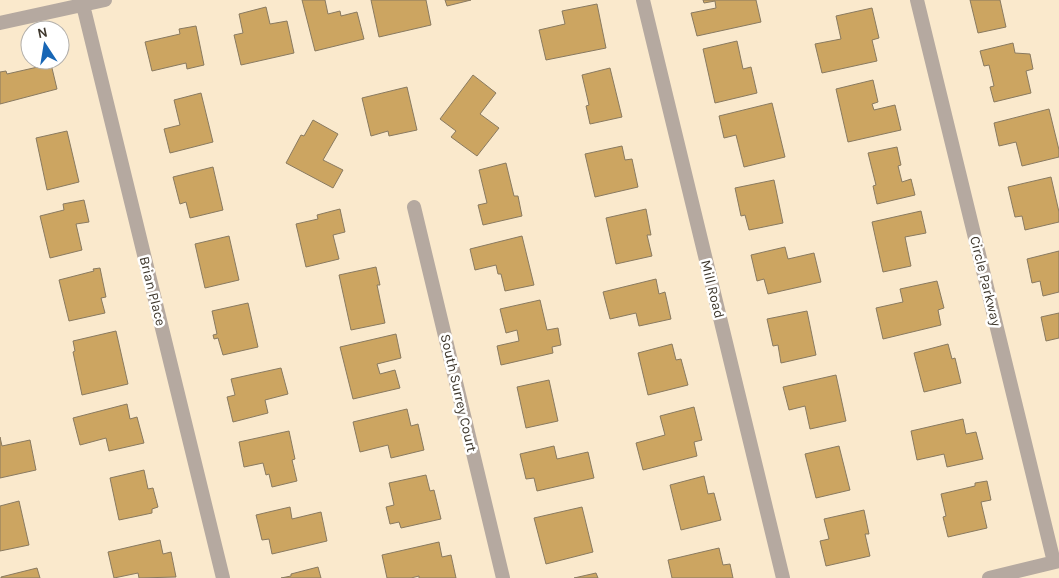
<svg xmlns="http://www.w3.org/2000/svg" width="1059" height="578" font-family="Karla,sans-serif">
	<style>
		.building { fill: #cca561; stroke: #897a60 }
		.lines { fill: none; stroke-linecap: round; stroke-linejoin: round }
		.minor { stroke: #b5a9a0; stroke-width: 14 }
		.labels { text-anchor: middle; stroke-width: 5; stroke-linejoin: round; paint-order: stroke }
		.street-label { font-size: 14px; fill: #3f382d; stroke: #fff }
	</style>
	<rect width="100%" height="100%" fill="#fae9cc"/>
	<path class="building" d="M302 0H325L328 14 340 11 341 16 357 12 364 39 315 51Z
		M371 0H426L431 25 379 37Z
		M445 0H471L447 6Z
		M703 0H756L761 22 697 36 691 13 716 8 715 1 704 3Z
		M970 0H1000L1006 27 978 33Z
		M597 4 606 48 546 60 539 30 565 24 562 11Z
		M266 7 270 24 287 21 294 53 241 65 234 35 243 33 239 14Z
		M872 8 879 38 872 40 877 61 822 73 815 44 841 39 836 16Z
		M196 26 204 65 187 69 186 63 152 71 145 42 180 34 179 29Z
		M737 41 743 69 751 67 757 93 715 103 703 49Z
		M1013 43 1015 53 1030 54 1033 69 1026 71 1031 93 994 102 990 87 994 86 989 65 984 66 980 51Z
		M51 64 57 89 0 104V72L6 71 7 74Z
		M610 68 622 117 590 124 586 106 589 105 582 75Z
		M473 75 496 93 480 114 499 128 477 156 451 137 456 131 440 119Z
		M873 80 878 102 872 104 874 110 895 105 901 130 848 142 836 89Z
		M407 87 417 130 389 136 388 131 371 136 362 98Z
		M201 93 213 142 170 153 164 129 180 125 174 100Z
		M772 103 785 157 744 167 736 135 724 138 719 116Z
		M1049 109 1059 150V157L1022 166 1016 142 999 146 994 123Z
		M313 120 338 134 323 160 343 170 333 188 286 163 301 135 304 136Z
		M67 131 79 182 47 190 36 138Z
		M622 146 625 160 632 159 638 187 595 197 585 154Z
		M897 147 901 165 898 166 902 182 911 179 915 195 877 204 873 186 876 185 868 153Z
		M506 163 514 196H518L522 216 483 225 478 205 487 203 479 170Z
		M213 167 223 210 190 218 186 202 180 204 173 177Z
		M1051 177 1059 212V222L1025 230 1022 216 1015 217 1008 187Z
		M774 180 783 223 749 230 745 215 741 216 735 188Z
		M84 200 89 222 76 224 82 250 50 258 40 216 64 210 63 204Z
		M340 209 345 232 333 235 339 259 306 267 296 224 318 219 317 215Z
		M646 209 651 235H647L652 256 616 264 606 218Z
		M921 211 926 233 905 237 911 266 883 272 872 222Z
		M229 236 239 280 205 288 195 244Z
		M522 236 534 285 505 291 501 274H498L496 265 475 270 470 249Z
		M785 247 788 259 814 253 821 282 768 294 764 279 757 281 751 255Z
		M1059 251V292L1043 296 1040 281 1032 283 1027 259Z
		M376 267 380 285H377L385 323 351 330 339 275Z
		M100 268 106 297 101 298 105 313 69 321 59 280 94 271 93 269Z
		M656 279 659 294 665 292 671 319 639 326 636 313 610 319 603 292Z
		M937 281 944 308 938 310 941 325 883 339 876 308 903 302 900 289Z
		M540 300 547 330 558 328 561 345 552 347 553 353 501 365 497 346 519 341 517 330 506 333 500 309Z
		M248 303 258 347 223 355 218 338 214 339 213 335 217 334 212 311Z
		M807 311 816 355 781 363 778 345 773 346 767 319Z
		M1059 313V338L1046 341 1041 317Z
		M116 331 128 384 82 395 73 352 75 351 73 341Z
		M396 334 401 358 377 364 380 374 395 370 400 388 353 399 340 347Z
		M672 344 676 360 681 359 688 385 648 395 638 353Z
		M948 344 952 359 955 358 961 383 924 392 914 353Z
		M281 368 288 394 265 400 268 413 233 422 227 397 235 395 231 379Z
		M836 375 846 421 810 429 805 406 789 410 783 387Z
		M549 380 558 421 526 428 517 387Z
		M127 404 130 419 137 417 144 443 109 451 106 438 80 445 73 418Z
		M694 407 702 440 694 442 697 456 643 470 636 443 665 435 660 416Z
		M407 409 411 426 418 424 424 450 391 458 388 445 360 452 353 422Z
		M963 419 966 434 976 432 983 459 947 467 944 454 917 460 911 431Z
		M289 431 295 459 292 460 297 481 272 487 269 474 266 475 263 463 244 467 239 442Z
		M0 437 2 446 30 440 36 470 0 478Z
		M554 446 557 459 588 452 594 478 537 491 534 478 526 479 520 454Z
		M839 446 850 490 816 498 805 454Z
		M144 470 148 489 153 488 158 507 152 509V513L119 520 110 478Z
		M426 475 430 491 434 490 441 519 401 528 399 522 390 524 386 507 394 505 389 483Z
		M704 476 708 494 714 493 721 520 681 530 670 485Z
		M987 481 991 500 981 502 987 528 948 537 943 517 946 516 941 494 975 486V483Z
		M19 501 29 545 0 551V506Z
		M290 507 292 519 321 512 327 541 272 554 269 539 262 540 256 515Z
		M582 507 593 552 546 564 534 518Z
		M864 510 869 534H865L870 556 826 566 820 541 829 539 824 519Z
		M160 540 163 554 171 552 176 577 139 578 138 573 114 578 108 552Z
		M439 542 442 557 451 555 456 578H419V576L411 578H387L382 555Z
		M719 548 723 565 730 564 733 578H672L668 560Z
		M318 567 321 578H281L291 576V574Z
		M37 568 40 578H1V577Z
		M596 573 598 578H574Z"/>
	<g class="lines">
		<path class="minor" d="M643 0 783 578
			M917 0 1054 562
			M83 5 223 578
			M0 23 105 0
			M414 207 503 578
			M989 578 1059 561"/>
	</g>
	<g class="labels">
		<g class="street-label">
			<text transform="translate(986 281) rotate(76)" y="5">Circle Parkway</text>
			<text transform="translate(713 289) rotate(76)" y="5">Mill Road</text>
			<text transform="translate(153 291) rotate(76)" y="5">Brian Place</text>
			<text transform="translate(459 393) rotate(77)" y="5">South Surrey Court</text>
		</g>
	</g>
	<g transform="translate(45 45) rotate(348)"><circle r="24" fill="#ffffff" stroke="#b2afab"/>
	<path d="M0-4L9 19L0 12L-9 19Z" fill="#1866b5"/>
	<text y="-8" font-size="14" font-weight="bold" text-anchor="middle" fill="#3f382d">N</text>
	</g>
</svg>
